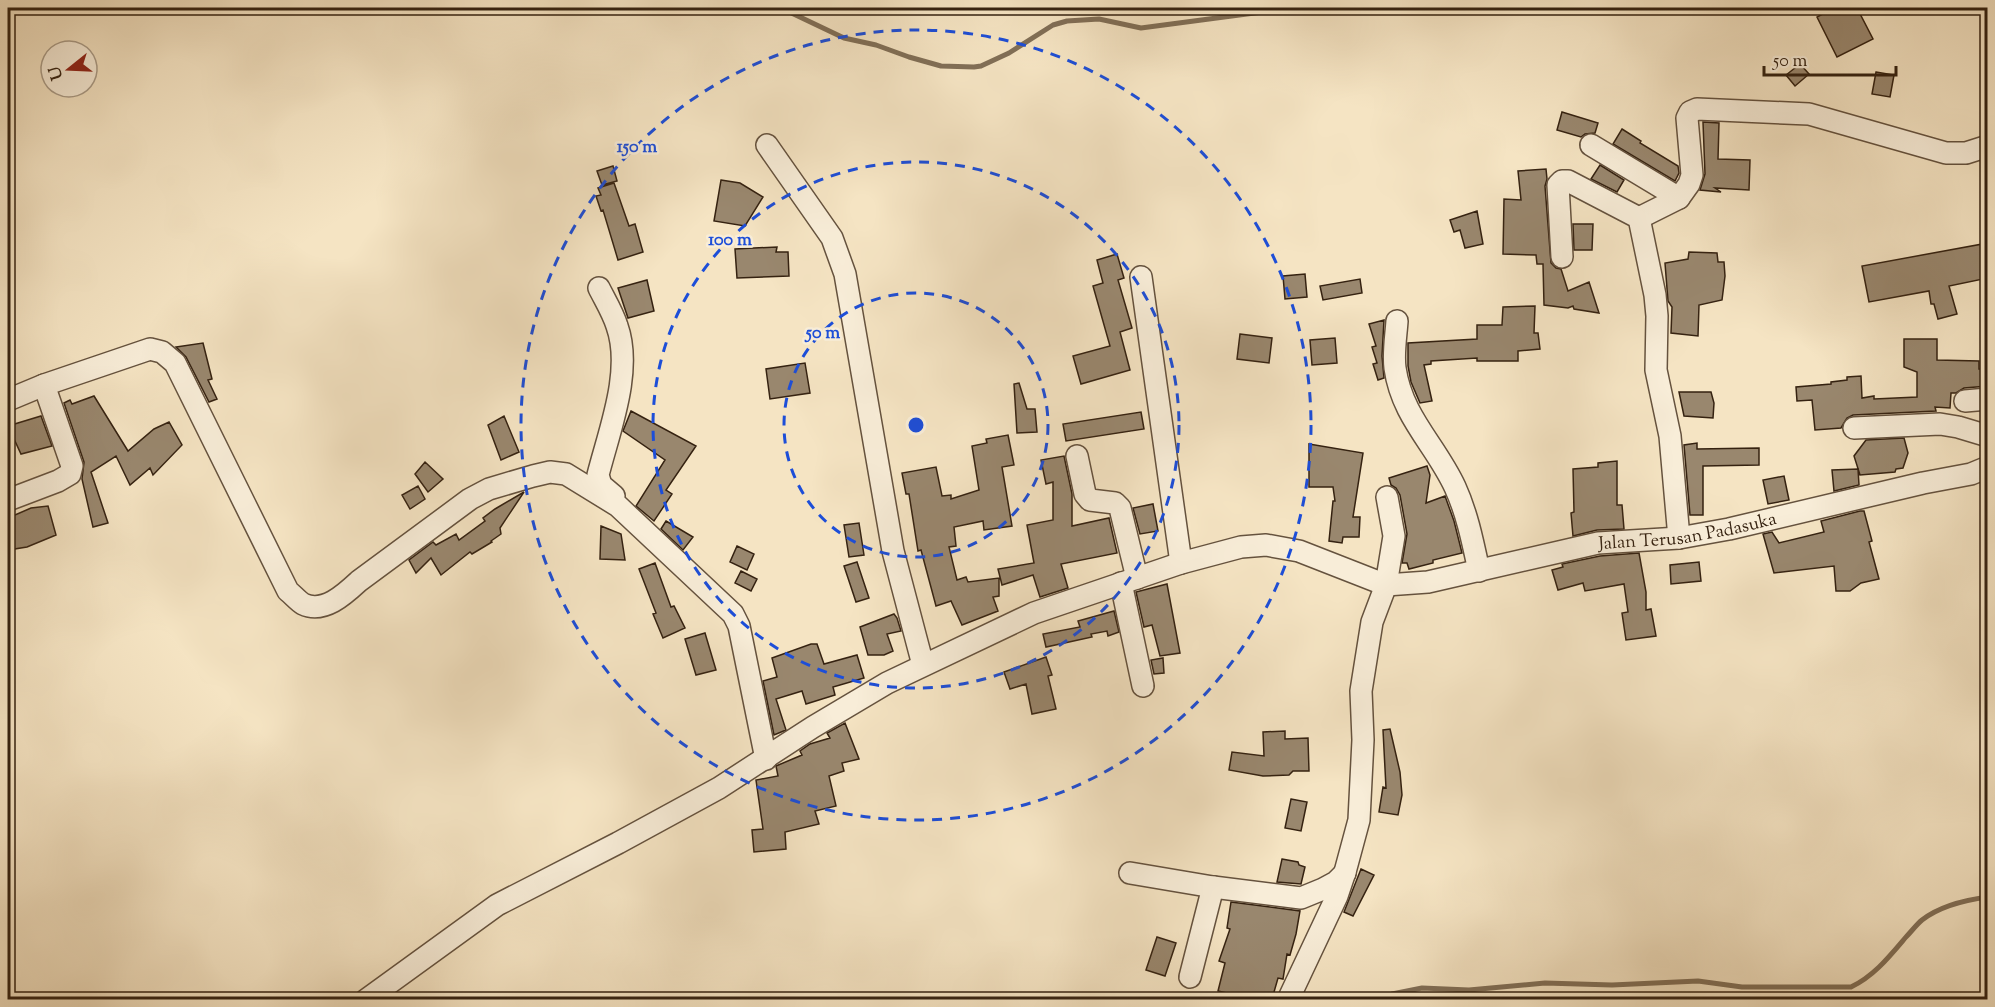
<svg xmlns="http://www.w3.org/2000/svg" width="1995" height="1007" font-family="'Sorts Mill Goudy',serif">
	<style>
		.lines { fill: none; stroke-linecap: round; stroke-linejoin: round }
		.stream { stroke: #816f57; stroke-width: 5 }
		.building { fill: #99876e; stroke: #352211; stroke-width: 1.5 }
		.minor-casing { stroke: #65523e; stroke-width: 24 }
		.minor { stroke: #f8edd8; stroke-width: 21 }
		.ring { fill: none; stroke: #1d4ed8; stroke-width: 3; stroke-dasharray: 10 8 }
		.labels { text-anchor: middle; stroke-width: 5; stroke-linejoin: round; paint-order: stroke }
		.street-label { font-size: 18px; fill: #352211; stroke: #f8edd8 }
		.centre { fill: #1d4ed8; stroke: #f8edd8; stroke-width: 3 }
		.ring-label { font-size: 18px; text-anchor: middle; font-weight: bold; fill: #1d4ed8; stroke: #f8edd8; stroke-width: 5; stroke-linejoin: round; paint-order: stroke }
	</style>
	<rect width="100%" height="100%" fill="#f5e4c3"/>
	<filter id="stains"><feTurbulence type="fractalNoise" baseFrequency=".00333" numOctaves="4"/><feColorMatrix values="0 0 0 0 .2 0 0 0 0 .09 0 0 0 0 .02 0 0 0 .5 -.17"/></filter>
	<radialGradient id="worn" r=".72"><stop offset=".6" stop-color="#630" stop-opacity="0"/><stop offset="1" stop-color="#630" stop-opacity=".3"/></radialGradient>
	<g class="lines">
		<path class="stream" d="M781 8 844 38 876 45 909 57 941 66 974 67 981 66 1009 53 1053 25 1067 21 1099 19 1141 28 1262 12 1279 8
			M1392 994 1422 988 1469 990 1545 983 1612 985 1698 981 1742 987H1851C1874 976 1889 957 1906 937 1911 932 1916 925 1922 920 1940 906 1965 900 1988 897"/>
	</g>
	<path class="building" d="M1834 8H1857L1873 39 1837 57 1817 17Z
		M1800 64 1809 74 1795 86 1786 75Z
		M1876 72 1894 75 1890 97 1872 94Z
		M1562 112 1598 123 1595 133 1585 134 1581 137 1557 130Z
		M1703 122 1719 123 1718 159 1750 160 1749 190 1715 188 1721 192 1700 190 1705 174Z
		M1622 129 1641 141 1640 143 1678 166 1679 173 1675 181 1613 144Z
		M1600 165 1624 180 1617 192 1591 179Z
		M613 166 617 181 602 185 597 171Z
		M1546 169 1547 179 1545 186 1551 263 1556 268 1561 269 1568 291 1589 282 1599 313 1574 309 1573 306 1568 308 1544 305 1543 264H1537L1536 255 1503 254 1504 199 1521 200 1518 171Z
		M721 180 740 183 763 197 745 226 714 221Z
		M614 183 629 226 635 224 643 252 618 260 603 210 601 211 596 196 601 195 598 188Z
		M1477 211 1483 244 1465 248 1460 230 1454 232 1450 220Z
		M1573 224H1593L1592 250H1574Z
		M1988 243V278L1949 286 1957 314 1938 319 1934 304H1931L1929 291 1869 302 1862 266Z
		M777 247 776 252H788L789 276 737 278 735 249Z
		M1689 252 1717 253 1718 262H1724L1725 276 1722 300 1699 305 1698 336 1671 333 1672 307 1668 301 1665 263 1688 259Z
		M1117 254 1124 278 1118 280 1132 328 1120 332 1130 370 1081 384 1073 356 1110 346 1093 286 1103 283 1097 260Z
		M1305 274 1307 297 1285 299 1283 276Z
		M1360 279 1362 293 1323 300 1320 286Z
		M647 280 654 311 628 318 618 288Z
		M1535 306 1534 333H1538L1540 349 1518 351V361H1477V358L1431 361V364L1424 365 1432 401 1420 403 1411 382 1408 366V343L1477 339V325H1502L1503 307Z
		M1384 320 1382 356 1384 378 1378 380 1373 364 1377 363 1372 347 1376 346 1369 324Z
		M1240 334 1272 338 1269 363 1237 359Z
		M1335 338 1337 363 1312 365 1310 340Z
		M1904 339H1937V360L1979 361V369H1988V386L1964 388 1956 393H1951L1950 408 1935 407 1936 411 1853 415 1847 418 1841 428 1815 430 1812 400 1797 401 1796 387 1831 384V382L1847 380V377L1861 376 1862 398 1874 396V399L1917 397V372L1904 367Z
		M203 343 212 379 208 380 217 399 209 402 186 357 176 347Z
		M805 363 810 393 770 399 766 369Z
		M1019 383 1027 409H1035L1037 432 1017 433 1014 384Z
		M1679 392H1711L1714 403 1713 418 1684 416Z
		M94 396 128 451 154 429 169 422 182 445 153 475 150 468 130 485 116 456 91 472 108 523 93 527 82 479 84 462 64 403 70 400 72 404Z
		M631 411 696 446 666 490 672 494 654 521 636 506 665 460 623 431Z
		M1141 412 1144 429 1066 441 1063 424Z
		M41 416 52 446 21 454 8 426Z
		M504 416 519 452 501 460 488 425Z
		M1008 435 1014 465 1002 467 1012 526 984 530 983 521 954 527 956 546 949 547 957 580 966 577 968 582 999 578V596L993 597 998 611 962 625 951 601 936 606 921 550 918 551 909 494H906L902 473 936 467 942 496 951 495V499L979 490 972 446 987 443 986 439Z
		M1904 438 1908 453 1903 468 1896 469 1895 472 1860 475 1854 456 1866 440Z
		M1697 443V449L1759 448V465L1703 466V515H1690L1684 445Z
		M1309 444 1363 453 1353 517H1360L1359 537H1343L1342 543 1329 541 1333 501H1335L1333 487H1309Z
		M1064 456 1072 494V526L1109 518 1117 553 1061 564 1068 588 1040 597 1033 575 1002 585 998 569 1034 563 1027 525 1053 520V482L1046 484 1041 460Z
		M1617 461V505H1622L1624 529 1597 530 1573 536 1571 513 1574 512 1573 469 1598 467V463Z
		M425 462 443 479 428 492 415 474Z
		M1427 466 1430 475 1426 503 1445 496 1454 521 1462 553 1433 560V563L1409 569 1407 563H1402L1407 534 1400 495 1396 488 1391 485 1389 478Z
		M1858 469 1859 485 1834 491 1832 470Z
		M1784 476 1789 500 1768 504 1763 480Z
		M418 486 425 499 410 509 402 495Z
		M524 492 500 528 501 534 491 541 492 542 472 554 470 552 441 575 431 558 416 573 409 560 433 542 436 545 456 534 459 540 485 521 483 518 495 509Z
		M1153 504 1158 531 1140 534 1133 508Z
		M48 506 56 535 27 547 8 550V518L31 508Z
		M1860 511H1864L1872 541 1869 542 1879 579 1861 583 1850 591H1836L1834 566 1774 573 1763 534 1772 532 1779 543 1824 532 1821 521Z
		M666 521 693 537 683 550 661 529Z
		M859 523 864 555 849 557 844 525Z
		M601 526 621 534 625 560 600 559Z
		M737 546 754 554 747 570 730 562Z
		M1639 553 1646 592V610L1651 609 1656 636 1626 640 1622 613 1628 612 1624 584 1585 591 1583 583 1558 590 1552 570 1563 567 1562 564 1600 556Z
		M857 562 869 598 856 602 844 566Z
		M1699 562 1701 581 1671 584 1670 565Z
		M655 563 671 607 674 606 685 628 663 638 653 614 656 613 639 569Z
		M741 571 757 579 751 591 735 583Z
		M1167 584 1180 653 1160 656 1152 625 1144 627 1136 592Z
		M1114 611 1119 632 1108 636 1107 631 1091 634 1092 637 1046 647 1043 634 1080 627 1078 621Z
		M894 614 897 618 901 631 887 634 893 651 884 655H868L860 627Z
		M705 633 716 670 696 675 685 639Z
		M811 644H817L824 664 857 655 864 678 833 687 835 695 806 704 802 691 776 699 786 730 774 735 763 681 777 677 772 658Z
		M1046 657 1052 675 1048 676 1056 709 1032 714 1026 684 1010 689 1004 672Z
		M1163 658 1164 673 1154 674 1151 660Z
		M845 723 859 759 842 763 844 771 829 776 836 806 815 811 819 824 785 832 786 849 754 852 752 830 763 829 756 780 778 776 776 766 802 755 800 751 810 744 830 738 827 733Z
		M1390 729 1400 772 1402 795 1398 815 1379 812 1383 787 1386 788 1383 730Z
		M1285 731V739L1308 738 1309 771H1293L1289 775 1263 776 1229 770 1232 752 1264 756 1263 732Z
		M1291 799 1307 802 1301 831 1285 828Z
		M1282 859 1298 862 1299 865 1305 867 1301 884 1277 882Z
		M1361 869 1374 875 1353 916 1344 912Z
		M1231 902 1300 911 1296 934 1290 955 1287 954 1283 979 1278 978 1272 999H1253L1218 991 1225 963 1219 961 1230 929 1227 928Z
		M1157 937 1176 943 1165 976 1146 970Z"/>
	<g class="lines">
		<g class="minor-casing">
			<g id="minor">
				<path d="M767 145 832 238 845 274 893 551 923 665"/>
				<path d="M1591 145 1679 198 1639 218"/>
				<path d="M1679 198 1689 184 1692 175 1687 118 1690 112 1697 109 1809 114 1946 153H1966L1988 146"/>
				<path d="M1562 257 1558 185 1562 181H1568L1639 218 1655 295 1657 316 1656 370 1670 436 1679 538"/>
				<path d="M1141 277 1181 563"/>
				<path d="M599 288C605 300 613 313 617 326 633 371 609 431 598 475L601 485 614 496"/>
				<path d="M1397 321C1396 336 1393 353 1395 368 1402 417 1435 444 1455 487 1467 513 1473 543 1479 571"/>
				<path d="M8 400 44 385 150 349 162 352 175 363 288 591C293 595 298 601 303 604 324 614 345 594 359 581L470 499 489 489 533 476 550 472 566 474 618 506 733 614 739 626 766 759"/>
				<path d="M1965 401 1988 399"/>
				<path d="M1854 428 1940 424 1958 427 1988 436"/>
				<path d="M1077 456 1085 494 1090 500 1115 503 1120 508 1137 578"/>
				<path d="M8 500 58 481 70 474 72 466 44 385"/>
				<path d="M1121 583 1143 686"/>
				<path d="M1130 873 1213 887 1301 898 1323 889 1336 882 1345 873"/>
				<path d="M1190 977 1213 887"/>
				<path id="s1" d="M366 1000 497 905 618 843 719 788 813 727 887 683 1034 613 1181 563 1241 547 1266 545 1299 551 1386 585 1428 582 1598 543 1679 538 1729 529 1923 483 1971 474 1988 467"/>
				<path d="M1288 1000 1337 896 1345 872 1359 820 1363 740 1361 691 1372 622 1386 585 1394 536 1387 497"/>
			</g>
		</g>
		<use href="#minor" class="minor"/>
	</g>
	<g class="ring">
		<circle cx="916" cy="425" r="132"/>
		<circle cx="916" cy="425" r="263"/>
		<circle cx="916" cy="425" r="395"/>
	</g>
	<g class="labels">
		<g class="street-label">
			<text dy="6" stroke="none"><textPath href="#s1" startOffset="1450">Jalan Terusan Padasuka</textPath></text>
		</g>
	</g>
	<circle cx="916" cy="425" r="9" class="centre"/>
	<g class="ring-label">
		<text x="637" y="152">150 m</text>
		<text x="730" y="245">100 m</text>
		<text x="823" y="338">50 m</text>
	</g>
	<rect width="1995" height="1007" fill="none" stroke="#f5e4c3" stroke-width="30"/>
	<rect x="9" y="9" width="1977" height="989" fill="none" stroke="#352211" stroke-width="3"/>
	<rect x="15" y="15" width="1965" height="977" fill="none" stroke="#352211" stroke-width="1.5"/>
	<g transform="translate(69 69) rotate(252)"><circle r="28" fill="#f8edd8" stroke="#aa9c88" stroke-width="1.5"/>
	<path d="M0-4.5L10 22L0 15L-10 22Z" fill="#8f2418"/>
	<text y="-9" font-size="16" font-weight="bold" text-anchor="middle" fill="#352211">U</text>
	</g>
	<path d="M1764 66v9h132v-9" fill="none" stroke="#352211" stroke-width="3"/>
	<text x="1773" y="66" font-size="18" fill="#352211" stroke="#f8edd8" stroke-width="4.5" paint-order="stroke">50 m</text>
	<rect width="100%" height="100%" filter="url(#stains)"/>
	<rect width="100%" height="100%" fill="url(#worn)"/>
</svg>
